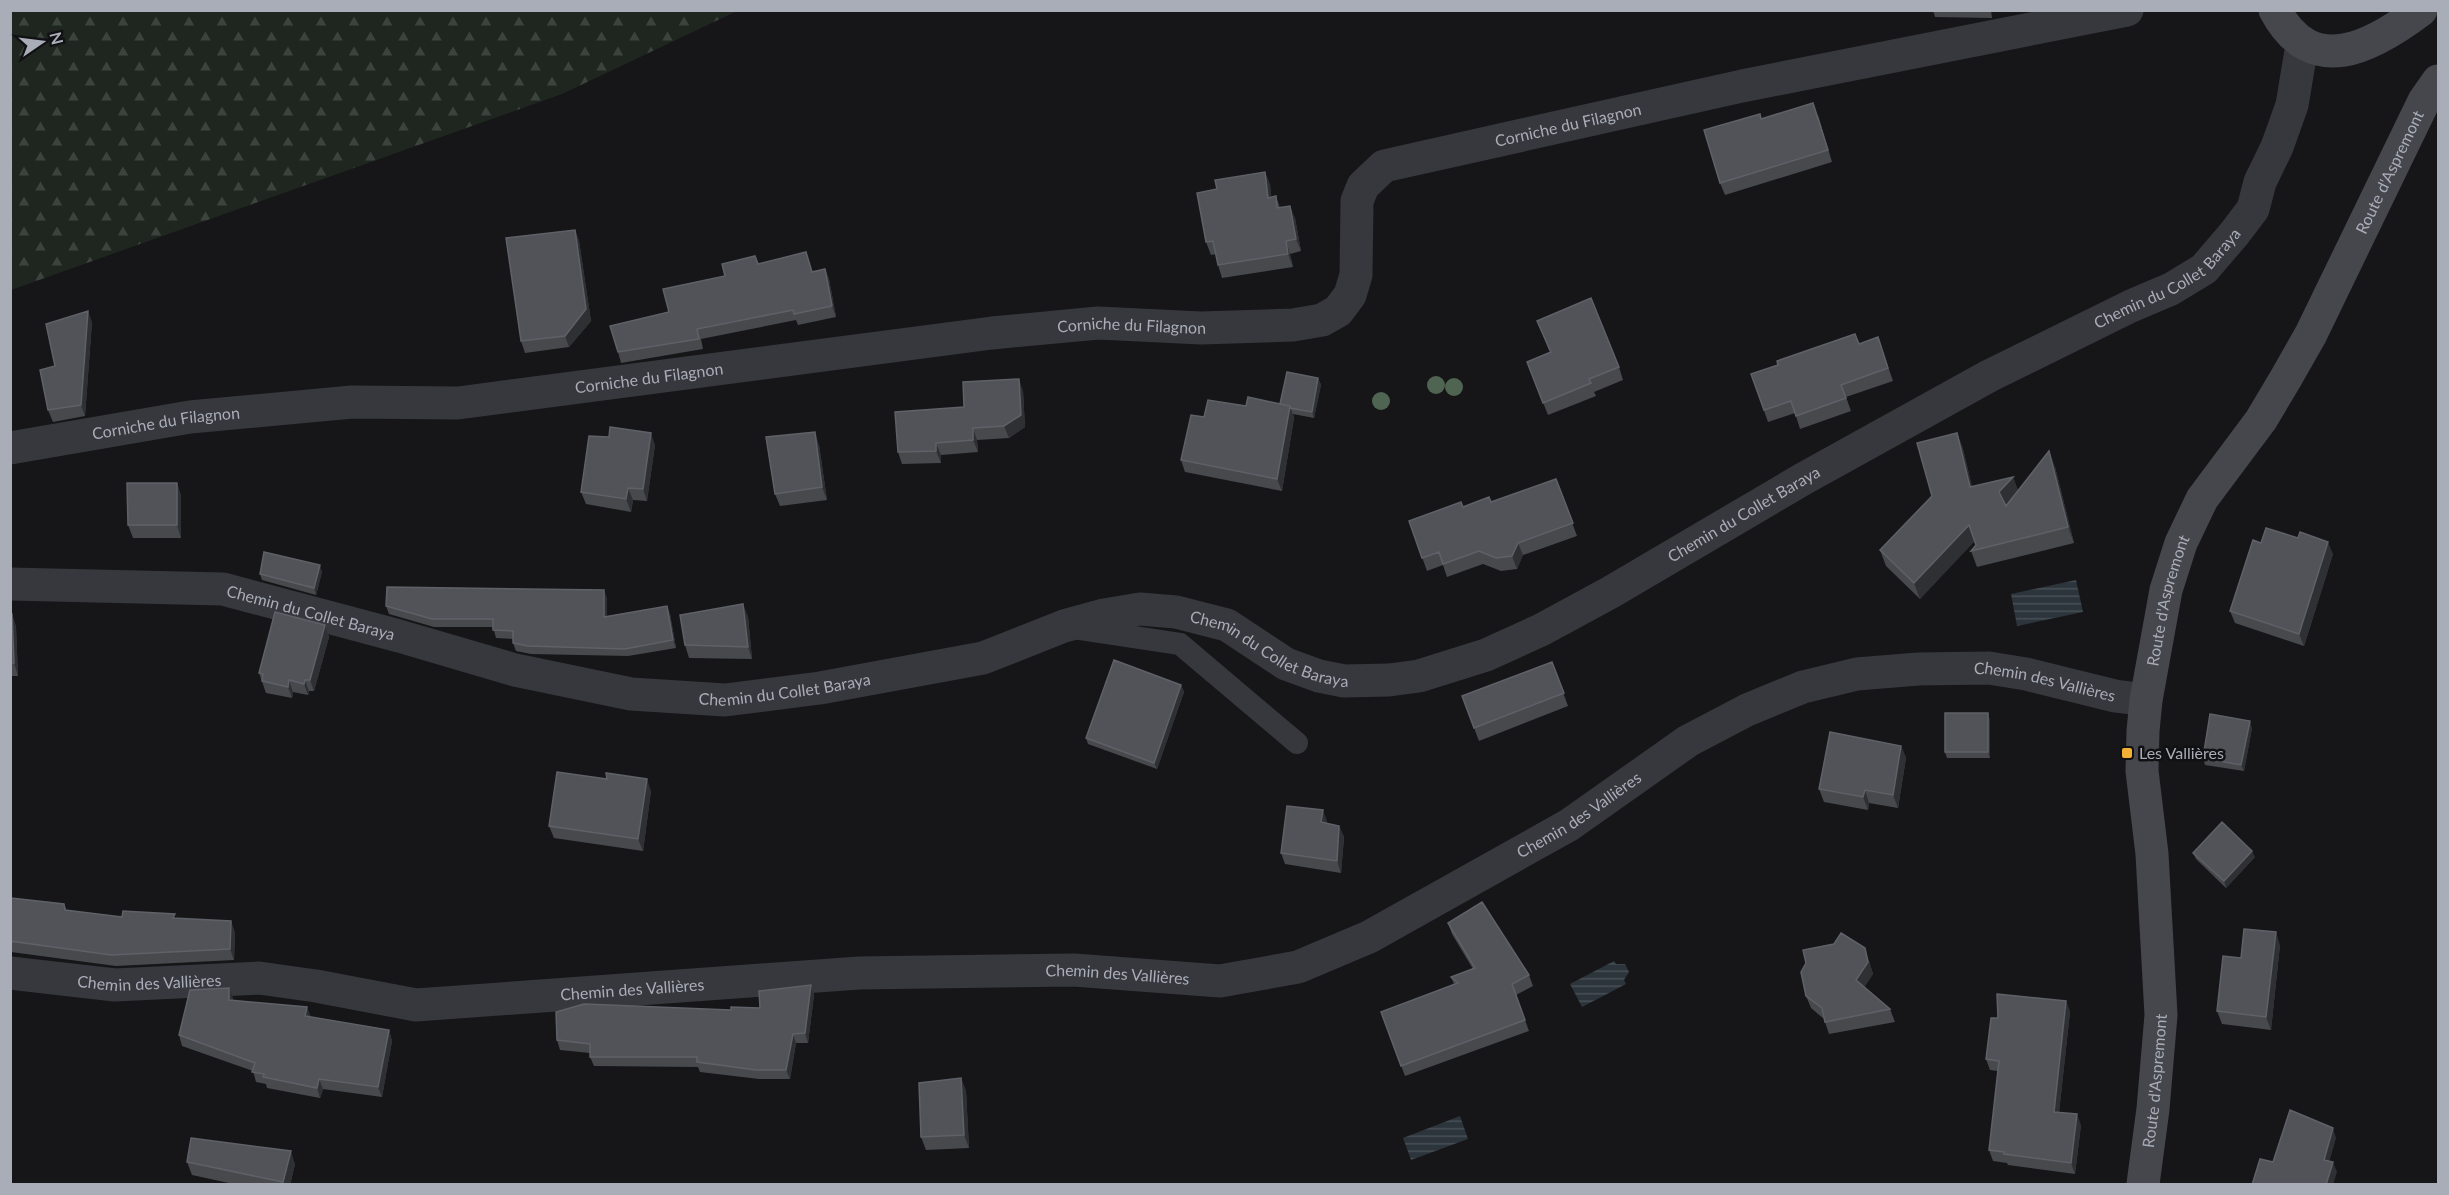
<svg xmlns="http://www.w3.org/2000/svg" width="2449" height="1195" font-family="Lato,sans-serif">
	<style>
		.forest { fill: url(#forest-firs) }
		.water { fill: url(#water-rules) }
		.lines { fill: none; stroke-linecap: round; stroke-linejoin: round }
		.lane { stroke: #37383d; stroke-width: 22 }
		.street { stroke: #37383d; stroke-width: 33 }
		.secondary { stroke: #45474d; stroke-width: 33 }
		.tree { fill: #506452 }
		.wall { fill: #47494d }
		.shaded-wall { fill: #2f3033 }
		.building { fill: #525359; stroke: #5f6168; stroke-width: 1.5 }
		.poi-dot { fill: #f2b134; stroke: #111113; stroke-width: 2 }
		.labels { text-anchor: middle; stroke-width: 5; stroke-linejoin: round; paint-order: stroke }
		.street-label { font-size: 16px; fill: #a8adb8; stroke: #111113 }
		.poi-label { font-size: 16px; fill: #a8adb8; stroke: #111113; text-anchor: start }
	</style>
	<defs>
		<pattern id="forest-firs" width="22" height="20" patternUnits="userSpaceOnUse" patternTransform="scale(1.5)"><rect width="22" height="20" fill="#1e261f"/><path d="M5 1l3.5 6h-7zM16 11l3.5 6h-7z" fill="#3c433d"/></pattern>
		<pattern id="water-rules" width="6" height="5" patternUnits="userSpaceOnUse" patternTransform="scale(1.5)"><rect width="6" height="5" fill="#2c353c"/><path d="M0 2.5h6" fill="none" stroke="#485056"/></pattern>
	</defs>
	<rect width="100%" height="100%" fill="#161618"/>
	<path class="forest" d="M10 11 11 10 737 11 562 94 11 290Z"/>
	<path class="water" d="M2076 580 2083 612 2017 626 2011 594Z
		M1614 961 1616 964H1625L1629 972 1624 980 1626 984 1582 1007 1570 984Z
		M1460 1116 1468 1139 1411 1160 1403 1138Z"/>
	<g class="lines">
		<path class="lane" d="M1074 628 1180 644 1297 743"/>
		<g class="street">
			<path id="s1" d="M10 448 190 417 352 402 458 403 992 333 1098 323 1201 328 1293 325 1322 320 1338 311 1350 295 1356 275 1357 201 1363 186 1384 166 1742 86 2127 10"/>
			<path id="s2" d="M10 584 223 589 399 636 515 670 631 694 725 700 820 688 983 658 1064 626 1104 615 1140 609 1176 612 1227 625 1286 664 1319 676 1344 681 1389 680 1419 676 1486 655 1541 630 1611 592 1803 479 1989 376 2131 306 2171 289 2204 269 2234 234 2253 209 2260 182 2277 147 2292 105 2302 45"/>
			<path id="s3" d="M10 973 115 985 259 978 316 986 416 1005 859 973 1074 970 1220 981 1298 967 1369 937 1569 825 1688 741 1747 710 1803 687 1857 674 1918 669 1989 668 2026 674 2115 696 2146 700"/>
		</g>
		<g class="secondary">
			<path d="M2275 10C2312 80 2372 47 2421 10"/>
			<path id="s4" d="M2143 1184 2153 1109 2161 1015 2152 854 2142 771 2143 731 2146 700 2166 590 2181 543 2202 499 2261 420 2286 378 2311 334 2424 101 2438 81"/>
		</g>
	</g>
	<g class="tree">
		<circle cx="1436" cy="385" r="9"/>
		<circle cx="1454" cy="387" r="9"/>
		<circle cx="1381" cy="401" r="9"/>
	</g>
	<path class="wall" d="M1933 10H1991L1992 18 1935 17Z
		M1818 115 1832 162 1725 195 1720 183 1762 119Z
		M1265 172 1270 185 1271 197 1276 196 1280 208 1295 218 1301 251 1290 254 1293 267 1222 278 1218 265 1216 254 1211 255 1206 242 1217 189Z
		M575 230 579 241 591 321 569 347 525 353 521 341Z
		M758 264 813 271 825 269 829 279 836 317 798 325 796 320 701 339 703 349 621 363 618 352 669 312 725 276Z
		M1537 321 1619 367 1623 380 1594 392 1596 396 1548 415 1527 362 1550 353Z
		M92 322 85 416 53 422 48 410 55 366Z
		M1878 337 1893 381 1846 397 1851 411 1800 429 1795 413 1768 422 1751 374 1859 344Z
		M1318 378 1321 385 1314 418 1293 414 1294 418 1282 491 1185 472 1181 460 1204 417 1246 406 1280 404Z
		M1023 391 1025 427 1009 438 977 440 978 452 941 455V463L902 464 898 452 964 407Z
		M1957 433 1963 449 1972 487 2013 477 2018 491 2055 467 2074 543 1977 567 1971 551 1976 545 1974 541 1920 599 1886 566 1880 550 1932 496Z
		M609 437 655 445 647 501 633 500 631 512 586 504 581 492Z
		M819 445 827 500 780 506 775 494Z
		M1556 479 1577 536 1523 555 1517 569 1501 571 1483 564 1447 577 1443 565 1427 571 1409 521 1463 507 1491 502Z
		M177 483 181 496V538H133L128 525Z
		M2298 538 2333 554 2304 646 2235 623 2230 611 2261 543Z
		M322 572 316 595 262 580 260 574Z
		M607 598V617L670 614 676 648 628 656 531 654 516 651 513 643V639L496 638 493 627H434L389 614 386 606Z
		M10 614H12L16 627 18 676H10Z
		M748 616 752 659 689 658 685 645Z
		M325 625 329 637 314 691H309L308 695 293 692 292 698 266 693 259 673Z
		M1552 662 1568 706 1479 741 1462 696Z
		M1181 685 1184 692 1157 769 1088 744 1086 738Z
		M1990 720V758H1947L1945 752Z
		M2252 728 2244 771 2205 765 2203 758Z
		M1901 746 1906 758 1898 808 1869 803 1868 810 1824 802 1819 789Z
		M607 779 651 791 643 851 554 838 549 826Z
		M1327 821V823L1339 826 1344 837 1341 873 1285 864 1281 853Z
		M2193 853 2255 857 2226 888 2196 859Z
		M64 904 67 911 122 917 177 919 235 932 234 960 116 966 11 952 10 907Z
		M1448 923 1529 975 1533 986 1516 995 1529 1031 1405 1076 1381 1012 1454 984 1451 977 1473 969 1452 934Z
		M2280 945 2271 1030 2222 1024 2217 1011 2241 958Z
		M1869 961 1873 974 1864 987 1890 1009 1895 1022 1829 1034 1824 1019 1811 1008 1806 996V963Z
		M811 985 814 995 808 1043H796L790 1079H759L700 1072 698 1067 594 1066 590 1057V1053L560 1050 557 1040 731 1010 760 1008Z
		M229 988 233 1000 311 1017 389 1030 392 1041 382 1097 323 1089 320 1098 267 1088 266 1084 256 1082 253 1071 182 1046 179 1035Z
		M2066 1001 2070 1012 2059 1112 2081 1125 2075 1174 2008 1165 2007 1163 1993 1161 1989 1150 1998 1071 1990 1070 1986 1059 1998 1018Z
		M961 1078 966 1091 969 1148 926 1150 921 1137Z
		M187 1162 295 1164 290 1185H238L192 1175Z"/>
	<path class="shaded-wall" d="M1265 172 1270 185 1273 210 1268 198Z
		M1290 206 1295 218 1301 251 1296 239Z
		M575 230 579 241 591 321 569 347 565 336Z
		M1286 241 1290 254 1293 267 1288 254Z
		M825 269 829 279 836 317 832 306Z
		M88 311 92 322 85 416 81 405Z
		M1318 378 1321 385 1314 418 1312 412Z
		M1019 379 1023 391 1025 427 1009 438 1004 426Z
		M1290 406 1294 418 1282 491 1277 479Z
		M973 428 977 440 978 452 973 440Z
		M815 432 819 445 827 500 822 487Z
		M651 433 655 445 647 501 643 489Z
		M1957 433 1963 449 1976 503 1970 487Z
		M936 443 941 455V463L936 451Z
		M2049 451 2055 467 2074 543 2068 527Z
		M2013 477 2019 493 2005 508 1999 492Z
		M177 483 181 496V538L177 525Z
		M628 488 633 500 631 512 626 499Z
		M1969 525 1975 541 1920 599 1914 583Z
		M2328 542 2333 554 2304 646 2299 634Z
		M1518 543 1523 555 1517 569 1512 556Z
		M320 565 322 572 316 595 314 588Z
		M604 590 607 598V625L604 617Z
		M743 604 748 616 752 659 748 647Z
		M667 606 670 614 676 648 673 640Z
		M12 614 16 627 18 676 14 663Z
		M325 625 329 637 314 691 310 680Z
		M289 680 293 692 292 698 288 687Z
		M305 680 309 691 308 695 304 684Z
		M1181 685 1184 692 1157 769 1154 763Z
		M1988 713 1990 720V758L1988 752Z
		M2250 721 2252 728 2244 771 2241 765Z
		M1901 746 1906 758 1898 808 1893 795Z
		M647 779 651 791 643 851 638 839Z
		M1865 790 1869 803 1868 810 1863 797Z
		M1323 810 1327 821 1325 834 1321 822Z
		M1339 826 1344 837 1341 873 1337 861Z
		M2252 851 2255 857 2226 888 2224 881Z
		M231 921 235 932 234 960 230 949Z
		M2276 932 2280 945 2271 1030 2266 1017Z
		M1865 948 1873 974 1861 993 1856 980Z
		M811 985 814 995 808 1043 805 1033Z
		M229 988 233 998 232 1010 229 1000Z
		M2066 1001 2070 1012 2058 1123 2054 1112Z
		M307 1007 311 1017 305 1016Z
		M389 1030 392 1041 382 1097 378 1087Z
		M793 1034 796 1043 790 1079 786 1070Z
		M961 1078 966 1091 969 1148 964 1135Z
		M319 1079 323 1089 320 1098 317 1088Z
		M2077 1114 2081 1125 2075 1174 2071 1163Z
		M2333 1128 2336 1138 2327 1170 2324 1160Z
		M291 1151 295 1164 290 1185H284L283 1182Z
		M2333 1162 2337 1172 2333 1185H2326Z"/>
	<path class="building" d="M1813 103 1828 150 1720 183 1704 130 1760 114 1761 119Z
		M1265 172 1268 198 1276 196 1277 208 1290 206 1296 239 1286 241 1288 254 1218 265 1213 241 1206 242 1197 193 1217 189 1215 180Z
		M575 230 586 309 565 336 521 341 506 238Z
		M806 252 812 272 825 269 832 306 794 314 793 310 697 329 699 339 618 352 610 326 669 312 663 289 725 276 722 264 755 256 758 264Z
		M1591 298 1619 367 1589 379 1591 383 1543 403 1527 362 1551 352 1537 321Z
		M88 311 81 405 48 410 40 370 55 366 46 324Z
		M1855 334 1859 344 1878 337 1888 368 1841 385 1846 398 1796 416 1791 401 1764 410 1751 374 1778 365 1777 361Z
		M1287 372 1318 378 1312 412 1290 408V406L1280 404Z
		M1019 379 1021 415 1004 426 973 428V440L936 443V451L898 452 895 412 964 407 963 382Z
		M1248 397 1290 406 1277 479 1181 460 1191 415 1204 417 1208 400 1246 406Z
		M610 427 651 433 643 489 628 488 626 499 581 492 589 436 609 437Z
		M815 432 822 487 775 494 766 437Z
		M1957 433 1970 487 2013 477 1999 492 2006 506 2049 451 2068 527 1971 551 1976 545 1969 525 1914 583 1880 550 1932 496 1917 443Z
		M1556 479 1573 523 1518 543 1512 556 1496 558 1479 551 1443 564 1439 552 1422 558 1409 521 1461 502 1463 507 1489 497 1491 502Z
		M127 483H177V525H128Z
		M2266 528 2298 538 2300 532 2328 542 2299 634 2230 611 2253 540 2261 543Z
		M264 552 320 565 314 588 260 574Z
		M387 587 604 590V617L667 606 673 640 625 649 528 646 513 643V631L493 630V619H432L386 606Z
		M743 604 748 647 685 645 680 615Z
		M275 612 325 625 310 680H305L304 684 289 680 288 687 262 681 263 674 259 673Z
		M10 614H12L14 663H10Z
		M1114 660 1181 685 1154 763 1086 738Z
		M1552 662 1564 693 1474 728 1462 696Z
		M1945 713H1988V752H1945Z
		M2210 714 2250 721 2241 765 2203 758Z
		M1830 732 1901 746 1893 795 1865 790 1863 797 1819 789Z
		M557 772 607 779 606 773 647 779 638 839 549 826Z
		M1287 806 1323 810 1321 822 1339 826 1337 861 1281 853Z
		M2222 822 2252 851 2224 881 2193 853Z
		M11 898 64 904 65 910 122 917 123 911 175 914 173 918 231 921 230 949 111 955 10 941V907Z
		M1482 902 1529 975 1512 984 1525 1020 1401 1066 1381 1012 1458 983 1451 977 1475 968 1448 923Z
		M2244 929 2276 932 2266 1017 2217 1011 2223 956 2241 958Z
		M1841 933 1865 948 1868 962 1856 980 1890 1009 1825 1022 1822 1008 1806 996 1801 972 1806 963 1803 950 1834 944Z
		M811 985 805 1033 793 1034 786 1070H756L697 1062V1057H590V1044L557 1040 556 1012 584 1004 731 1010V1007L760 1008 759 991Z
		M229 988V1000L307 1007 305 1016 389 1030 378 1087 319 1079 317 1088 263 1077 264 1074 252 1072 255 1063 179 1035 190 990Z
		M1997 994 2066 1001 2054 1112 2077 1114 2071 1163 2004 1154V1152L1989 1150 1999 1061 1986 1059 1991 1018H1998Z
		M961 1078 964 1135 921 1137 919 1083Z
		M2290 1110 2333 1128 2324 1160 2333 1162 2326 1185H2252L2260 1159 2273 1162Z
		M191 1138 291 1151 283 1182 187 1162Z"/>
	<rect class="poi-dot" x="2121" y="747" width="12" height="12" rx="3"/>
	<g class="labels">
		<g class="street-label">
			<text dy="6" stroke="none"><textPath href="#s1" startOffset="1688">Corniche du Filagnon</textPath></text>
			<text dy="6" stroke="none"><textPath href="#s4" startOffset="1074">Route d'Aspremont</textPath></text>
			<text dy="6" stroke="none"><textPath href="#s2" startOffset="2301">Chemin du Collet Baraya</textPath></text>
			<text dy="6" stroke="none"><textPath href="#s1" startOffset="1130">Corniche du Filagnon</textPath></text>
			<text dy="6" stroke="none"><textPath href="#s1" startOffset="644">Corniche du Filagnon</textPath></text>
			<text dy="6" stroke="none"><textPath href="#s1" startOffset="158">Corniche du Filagnon</textPath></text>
			<text dy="6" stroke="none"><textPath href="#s2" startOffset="1815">Chemin du Collet Baraya</textPath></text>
			<text dy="6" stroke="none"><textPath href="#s4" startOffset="588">Route d'Aspremont</textPath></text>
			<text dy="6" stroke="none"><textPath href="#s2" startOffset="304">Chemin du Collet Baraya</textPath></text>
			<text dy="6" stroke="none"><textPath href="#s2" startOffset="1293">Chemin du Collet Baraya</textPath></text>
			<text dy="6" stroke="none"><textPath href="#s3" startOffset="2118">Chemin des Vallières</textPath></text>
			<text dy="6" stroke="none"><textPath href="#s2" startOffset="789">Chemin du Collet Baraya</textPath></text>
			<text dy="6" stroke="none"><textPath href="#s3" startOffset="1614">Chemin des Vallières</textPath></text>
			<text dy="6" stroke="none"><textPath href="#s3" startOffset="1112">Chemin des Vallières</textPath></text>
			<text dy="6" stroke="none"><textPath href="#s3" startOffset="140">Chemin des Vallières</textPath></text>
			<text dy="6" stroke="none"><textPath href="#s3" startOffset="626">Chemin des Vallières</textPath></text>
			<text dy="6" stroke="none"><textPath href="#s4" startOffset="104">Route d'Aspremont</textPath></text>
		</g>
		<g class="poi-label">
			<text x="2139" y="759">Les Vallières</text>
		</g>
	</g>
	<rect width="2449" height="1195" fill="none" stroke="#a8adb8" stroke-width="24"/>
	<g transform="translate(42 42) rotate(76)" stroke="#111113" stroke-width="4.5" paint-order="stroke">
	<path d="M0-4.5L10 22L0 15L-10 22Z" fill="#a8adb8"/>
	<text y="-9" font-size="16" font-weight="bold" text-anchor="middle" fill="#a8adb8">N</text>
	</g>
</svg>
